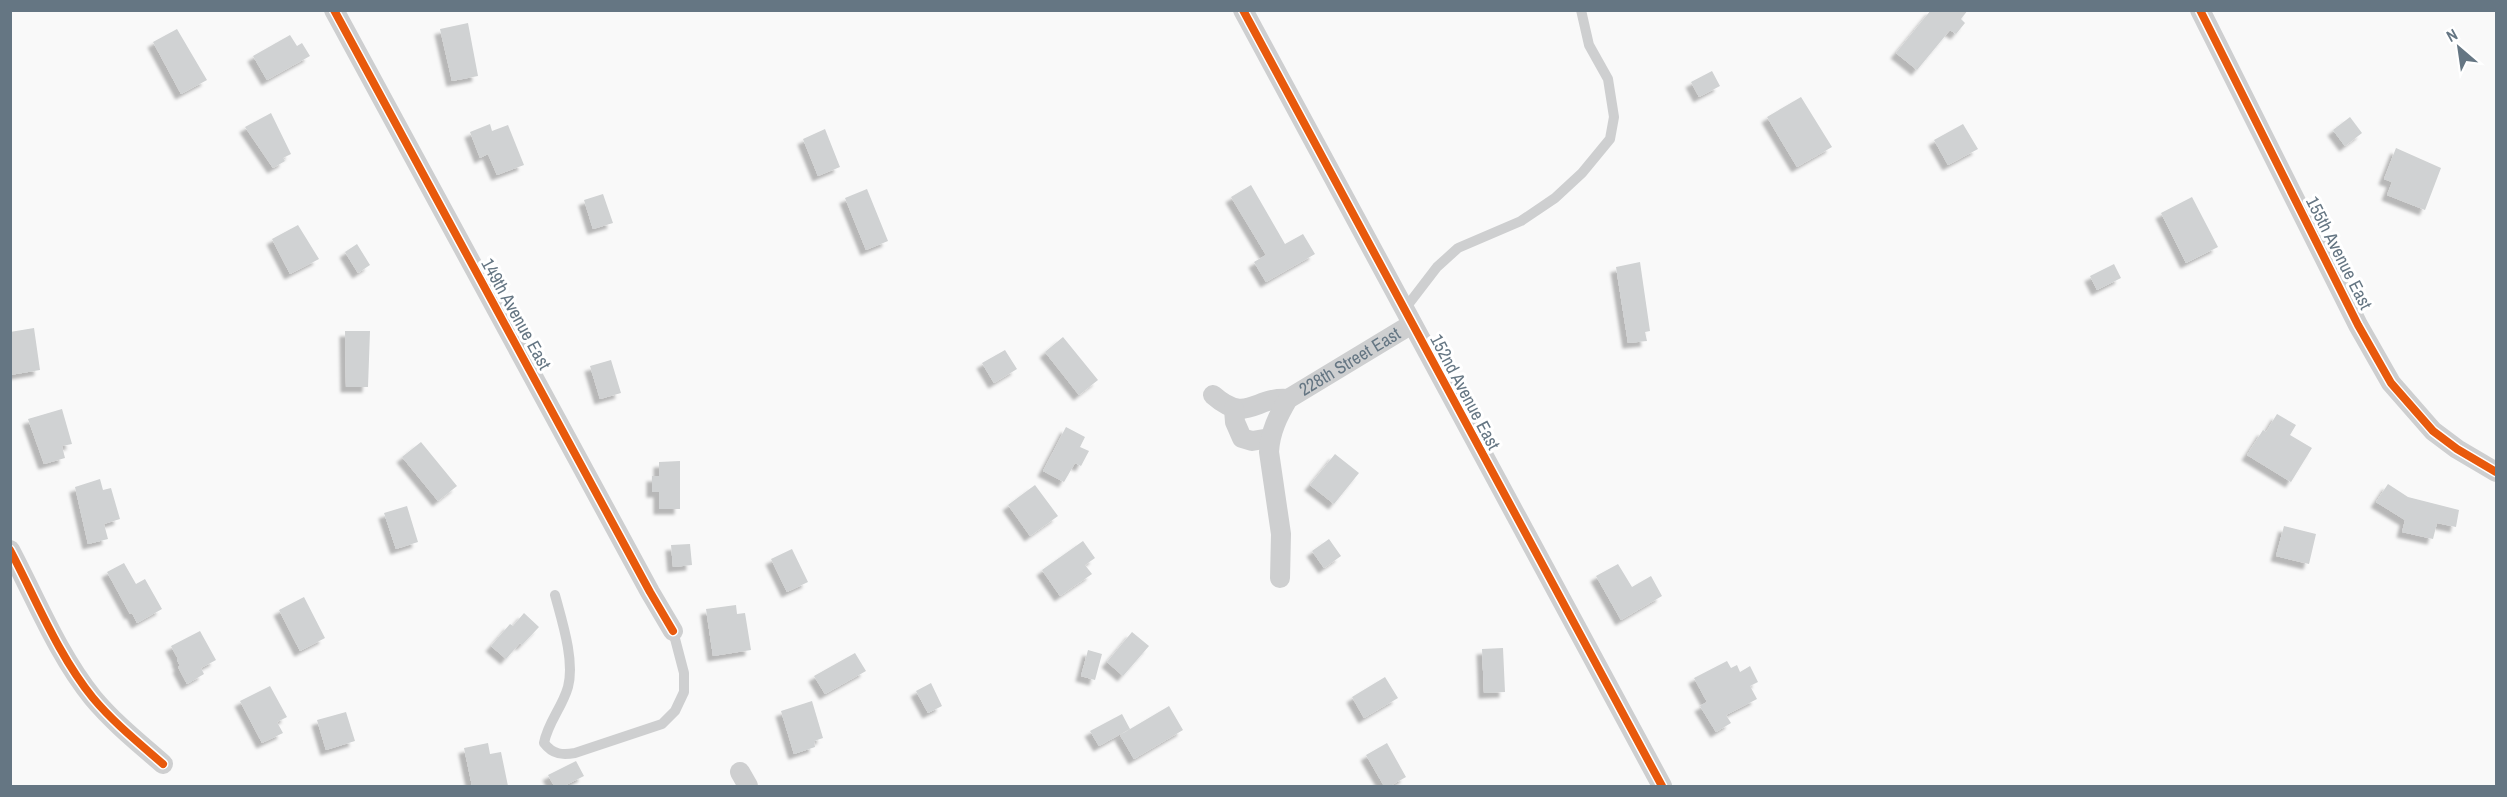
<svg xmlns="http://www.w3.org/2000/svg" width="2507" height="797" font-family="'Archivo Narrow',sans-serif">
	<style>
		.building { fill: #d0d2d3; filter: url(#shadow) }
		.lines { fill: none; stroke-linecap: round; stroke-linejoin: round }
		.lane { stroke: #cecfd0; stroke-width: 10 }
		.street { stroke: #cecfd0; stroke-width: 20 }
		.cycleway-casing { stroke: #fff; stroke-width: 11 }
		.cycleway { stroke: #e8590c; stroke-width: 8 }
		.labels { text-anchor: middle; stroke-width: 6; stroke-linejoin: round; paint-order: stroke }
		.street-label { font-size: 18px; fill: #657683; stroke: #fff }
	</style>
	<defs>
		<filter id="shadow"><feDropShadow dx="-5.5" dy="5.5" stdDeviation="1.5" flood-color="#0004"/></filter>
	</defs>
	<rect width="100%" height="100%" fill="#f9f9f9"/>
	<path class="building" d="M1931 10H1968L1961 19 1965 23 1956 34 1950 30 1917 70 1896 53Z
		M468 23 478 76 452 81 440 29Z
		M177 29 207 80 181 94 153 42Z
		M290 35 297 46 302 43 310 56 267 80 253 56Z
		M1712 71 1720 86 1699 97 1691 82Z
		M1801 97 1832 147 1797 167 1767 117Z
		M271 113 291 154 283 158 285 161 273 168 245 127Z
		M2350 117 2362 133 2345 146 2333 130Z
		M490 124 492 131 508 125 524 165 497 175 488 154 480 158 470 132Z
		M1963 124 1978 149 1948 165 1934 140Z
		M825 129 840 167 818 176 803 139Z
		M2396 148 2441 168 2425 210 2387 195 2392 182 2384 179Z
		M1251 185 1285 244 1303 234 1315 254 1266 282 1254 262 1266 255 1231 197Z
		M867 189 888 241 866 250 845 198Z
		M603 194 613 223 593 229 584 200Z
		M2192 197 2218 247 2186 263 2161 213Z
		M298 225 319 259 290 274 272 239Z
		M357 244 370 265 358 273 345 252Z
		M1640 262 1650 331 1645 332 1647 341 1628 343 1616 267Z
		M2114 264 2121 278 2097 290 2090 276Z
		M34 328 40 370 10 375V332Z
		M345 331H370L368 387H346Z
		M1063 337 1098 380 1079 395 1045 352Z
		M1005 350 1017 369 994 383 982 363Z
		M611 360 621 393 600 399 590 366Z
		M62 409 72 444 62 446 65 458 44 464 28 419Z
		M2277 414 2296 425 2290 435 2312 448 2291 482 2247 455 2263 430 2266 432Z
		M1066 427 1085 437 1080 447 1089 451 1081 466 1075 463 1064 482 1043 471Z
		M421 442 457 486 438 501 402 457Z
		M1335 454 1359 473 1334 504 1310 485Z
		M680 461V509H659V492H652V476H659V462Z
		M100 479 103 490 111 488 120 519 104 524 108 539 88 544 75 487Z
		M2388 484 2408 497 2459 510 2456 527 2437 523 2433 539 2402 532 2405 520 2376 502Z
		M1035 485 1058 516 1030 536 1008 505Z
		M407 506 418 542 396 549 384 513Z
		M2284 526 2316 534 2309 564 2276 556Z
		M1329 539 1341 556 1324 568 1312 551Z
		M1083 541 1095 558 1085 565 1092 574 1060 596 1042 570Z
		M690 544 692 565 673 567 671 545Z
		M792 549 808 582 787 592 771 559Z
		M124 563 136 584 145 579 162 609 137 623 132 613 130 614 107 572Z
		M1618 564 1632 587 1651 576 1662 596 1621 620 1596 576Z
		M304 597 325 638 300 651 279 610Z
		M736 605 737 614 745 613 751 650 713 656 706 609Z
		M524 613 539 627 522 645 520 643 506 659 491 646 510 624 513 626Z
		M200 631 216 660 201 668 204 674 187 684 178 667 180 666 177 660 178 659 171 646Z
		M1132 632 1149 646 1123 676 1107 662Z
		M1503 648 1505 692 1484 693 1482 649Z
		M1088 650 1102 654 1095 680 1081 676Z
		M855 653 866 671 825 694 814 676Z
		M1727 661 1731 668 1737 665 1740 672 1750 666 1758 682 1750 686 1757 699 1726 715 1731 723 1716 732 1700 706 1707 702 1694 678Z
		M1385 677 1398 698 1364 718 1352 697Z
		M931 683 942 706 928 713 916 691Z
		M270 686 287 717 277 722 283 733 262 743 240 701Z
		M812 701 823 738 814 741 815 747 794 754 781 711Z
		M1169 706 1183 730 1134 759 1120 735Z
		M346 712 355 741 326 750 317 720Z
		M1122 714 1130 729 1099 746 1090 731Z
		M488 743 490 754 501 752 508 786H472L464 748Z
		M1387 743 1406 777 1390 786H1384L1366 755Z
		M576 761 584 776 564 786H554L548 775Z"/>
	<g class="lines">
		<path class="lane" d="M1404 310 1437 267 1458 248 1521 221 1555 198 1582 173 1610 139 1614 117 1608 79 1589 45 1581 10
			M555 595C562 621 575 661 568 687 562 708 548 722 544 743 553 755 563 755 575 753L662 724 675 711 684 692V673L673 631"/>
		<g class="street">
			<path d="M334 10 650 592 673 631"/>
			<path d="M1243 10 1662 786"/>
			<path d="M2200 10 2358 325 2391 383 2433 431 2457 449 2496 472"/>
			<path d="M1213 395C1247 425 1255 396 1288 399"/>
			<path d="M1234 409 1235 422 1242 438 1252 441 1270 438"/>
			<path d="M10 550C36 599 58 655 93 698 114 723 139 743 163 764"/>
			<path id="s1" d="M1280 578 1281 534 1269 452C1270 432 1278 416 1288 399L1412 324"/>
			<path d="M740 772 748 786"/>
		</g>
		<g class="cycleway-casing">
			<path id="cycleway" d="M334 10 650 592 673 631
				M1243 10 1662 786
				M2200 10 2358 325 2391 383 2433 431 2457 449 2496 472
				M10 550C36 599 58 655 93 698 114 723 139 743 163 764"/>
		</g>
		<use href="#cycleway" class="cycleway"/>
	</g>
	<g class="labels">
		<g class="street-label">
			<text transform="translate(2339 253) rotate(63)" y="6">155th Avenue East</text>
			<text transform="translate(516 314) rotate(61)" y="6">149th Avenue East</text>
			<text dy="6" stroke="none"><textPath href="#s1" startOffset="256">228th Street East</textPath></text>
			<text transform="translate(1465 392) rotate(62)" y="6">152nd Avenue East</text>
		</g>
	</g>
	<rect width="2507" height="797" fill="none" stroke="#657683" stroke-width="24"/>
	<g transform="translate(2459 48) rotate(331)" stroke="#ffffff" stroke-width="4.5" paint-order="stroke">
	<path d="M0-4.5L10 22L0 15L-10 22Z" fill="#657683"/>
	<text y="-9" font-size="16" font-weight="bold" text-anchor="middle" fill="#657683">N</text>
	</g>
</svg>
